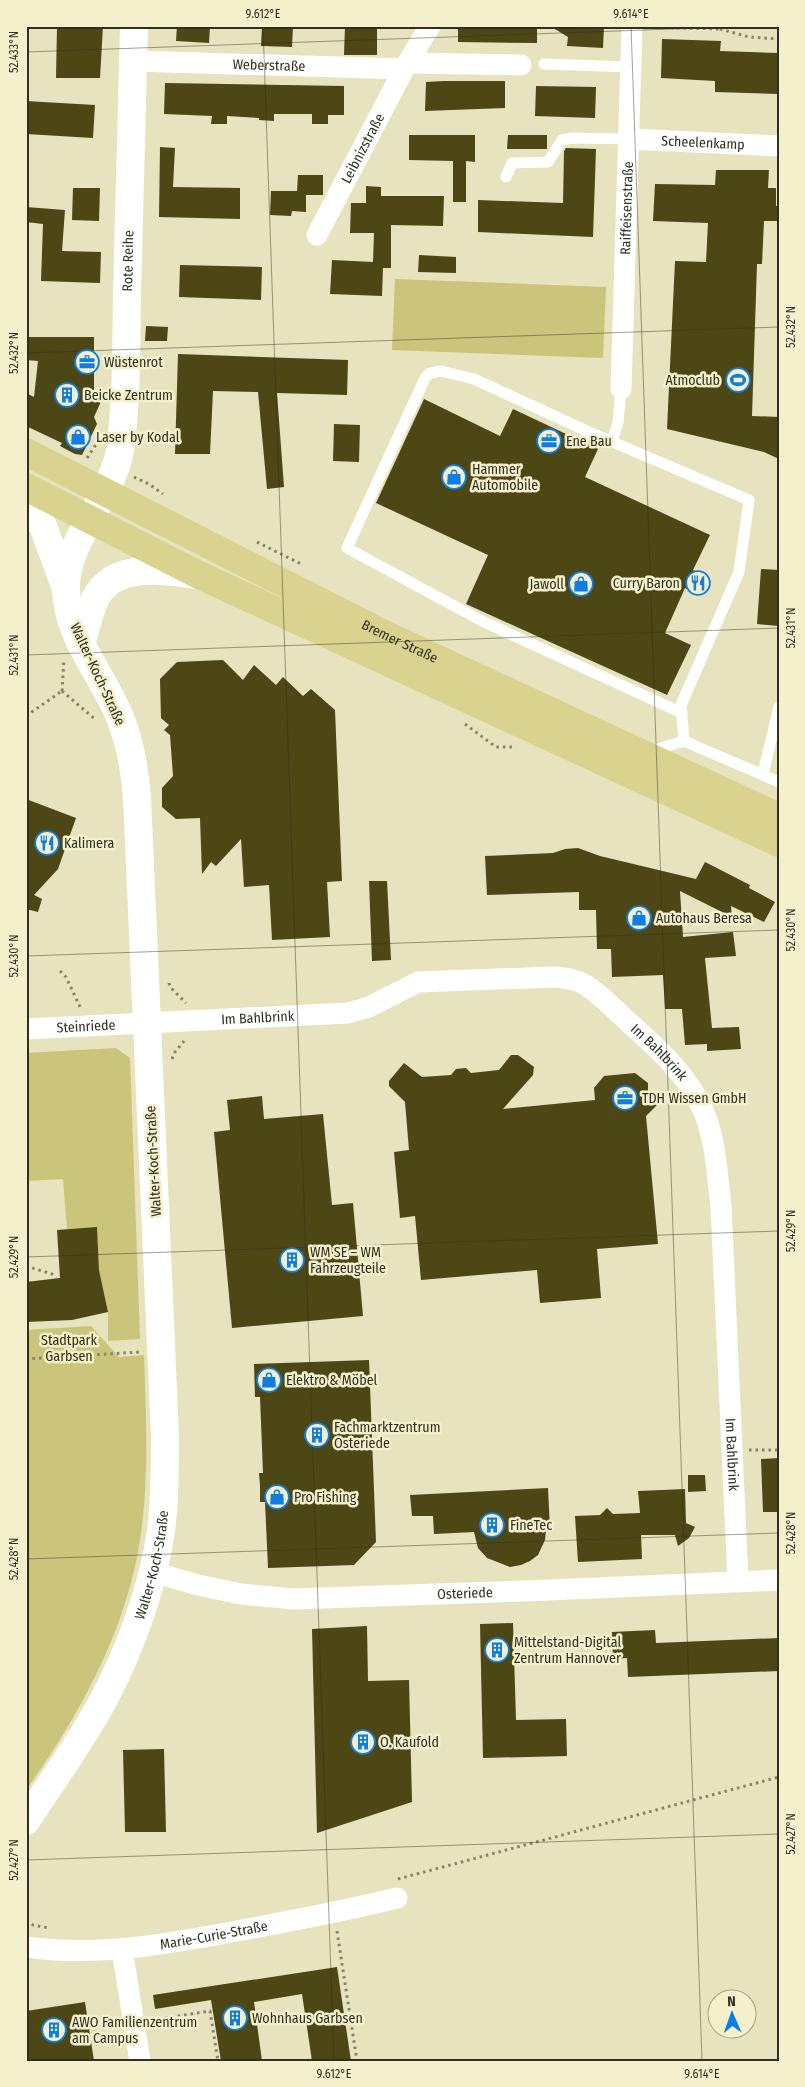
<svg xmlns="http://www.w3.org/2000/svg" width="805" height="2087" font-family="'Fira Sans Condensed',sans-serif">
	<style>
		.green { fill: #cbc47b }
		.building { fill: #4c4714 }
		.lines { fill: none; stroke-linecap: round; stroke-linejoin: round }
		.path { stroke: #85836a; stroke-width: 3; stroke-dasharray: 2.5 4; stroke-linecap: butt }
		.lane { stroke: #fff; stroke-width: 11 }
		.street { stroke: #fff; stroke-width: 21 }
		.secondary { stroke: #fff; stroke-width: 28 }
		.primary { stroke: #dad38f; stroke-width: 28 }
		.ticks { fill: none; stroke: #302f21; stroke-width: 1; stroke-opacity: 0.45 }
		.labels { text-anchor: middle; stroke-width: 5; stroke-linejoin: round; paint-order: stroke }
		.street-label { font-size: 14px; fill: #302f21; stroke: #f3f0cb }
		.poi-label { font-size: 14px; fill: #302f21; stroke: #f3f0cb; text-anchor: start }
		.park-label { font-size: 14px; fill: #332f05; stroke: #f3f0cb }
		.neatline { fill: none; stroke: #302f21; stroke-width: 2 }
		.ticks-label { font-size: 12px; text-anchor: middle; fill: #302f21 }
	</style>
	<rect width="100%" height="100%" fill="#e6e3be"/>
	<path class="green" d="M395 279 606 287 603 358 392 350Z
		M116 1048 130 1058 140 1339 108 1341V1312L99 1270 97 1228 67 1229 63 1179 26 1181V1053Z
		M91 1326 119 1357 144 1355C146 1420 150 1487 138 1552 122 1638 77 1719 26 1790V1330Z"/>
	<path class="building" d="M57 26H103L100 78H56Z
		M177 26H210L209 43 176 41Z
		M262 26H293L292 47 261 46Z
		M345 26H377V55H344Z
		M458 26H537V43L458 42Z
		M550 26H604L603 48 567 46 568 37Z
		M662 39 721 41 720 51 778 53 779 94 715 92V81L661 78Z
		M444 81H505V108L425 111 426 82Z
		M165 83 344 86V115H328V124H312V114H274V121L259 120V118L227 116V124H211L212 116 164 114Z
		M536 86 596 87 595 118 535 116Z
		M26 101 95 105 93 138 26 134Z
		M409 135H475V162L466 161V202H453V161L409 160Z
		M508 135H547V149H507Z
		M160 147 175 148 173 187 240 188V219L159 217Z
		M566 148 596 149 593 237 478 232V200L563 203 564 151Z
		M716 170H769L768 188H776V206H779V221H764L762 264H757L752 416 779 417V459L764 452 667 429 675 261 706 262 708 223 653 221 655 184 715 185Z
		M298 175H323V195H306V212L292 211 291 216 270 215 271 191H297Z
		M366 186 381 187V196H444L443 226 391 225V268H383L382 296 330 294 332 260 373 262 374 233H350L351 203H366Z
		M73 188H100L99 221 72 220Z
		M26 207 65 210 62 251 101 252 100 283 41 281 43 224 26 222Z
		M419 255 456 257V273L418 272Z
		M180 265 262 267 261 300 179 297Z
		M146 326 168 327 167 341H145Z
		M26 337H94V392L103 397 94 417 97 424 82 455 75 454 60 446 62 443 26 426V393L34 397 38 361 26 360Z
		M178 354 348 360 347 395 277 393 284 487 267 489 258 392 213 391 210 454H175Z
		M424 399 500 436 513 409 598 449 585 477 710 535 693 570 709 577 700 595 685 588 665 633 691 645 667 695 466 604 488 555 376 503Z
		M334 424 360 425 359 462 333 461Z
		M761 569 779 570V626L757 624Z
		M223 660 243 680 254 665 276 685 283 677 303 696 311 689 335 710 342 881 327 882 330 937 272 940 269 885 244 887 241 839 216 866 211 862 202 874 200 818 176 819 162 807V788L173 776 170 735 164 730 169 725 161 718 160 679 177 662Z
		M26 799 76 818 58 869 34 895 42 899 38 912 26 909Z
		M578 848 600 856 696 879 705 862 750 885 749 888 775 902 764 922 731 906 732 917 680 891 683 937 733 932 736 956 705 958 712 1028 739 1027 741 1049 707 1051V1044L685 1045 682 1009H665L663 975 612 977 611 949H597L596 910H579V892L487 895 485 856 553 853 565 849Z
		M369 881H387L391 960 372 961Z
		M511 1055H518L534 1067 533 1075 503 1109 595 1100 594 1088 604 1076 635 1073 648 1083V1091L656 1095 657 1105 646 1116 658 1244 597 1249 601 1298 540 1303 537 1270 421 1280 415 1216 400 1218 394 1152 409 1150 405 1102 389 1086V1081L404 1063 422 1077 451 1075 456 1069 466 1068 471 1073 499 1070Z
		M262 1096 264 1119 323 1114 332 1205 353 1203 363 1316 232 1328 214 1132 230 1130 227 1100Z
		M97 1227 99 1270 108 1312 72 1320 26 1322V1282L60 1278 57 1230Z
		M369 1360 376 1542 354 1565 268 1568 265 1502H260V1486L259 1473H263L260 1397H255L254 1364Z
		M779 1458V1512H763L761 1459Z
		M688 1475H705L706 1491 688 1492Z
		M548 1488 550 1529 546 1530 545 1540 538 1555 530 1561 521 1565 510 1567 487 1558 478 1548 474 1532 434 1534 433 1516H412L410 1495Z
		M685 1489 686 1523 695 1527 689 1538 678 1546 675 1535H641L642 1559 578 1562 575 1516 600 1515 607 1508 613 1514 640 1513 638 1491Z
		M513 1623 516 1720 566 1719 567 1756 483 1758 480 1624Z
		M367 1626 368 1681 409 1680 412 1802 317 1833 312 1629Z
		M655 1630 656 1643 779 1638V1671L628 1677 627 1658 613 1659 612 1632Z
		M164 1749 166 1832H125L123 1750Z
		M337 1967 351 2061H312L302 1994 254 2002 262 2061H221L211 2000 155 2009 153 1995Z
		M85 2002 94 2061H26V2011Z"/>
	<g class="lines">
		<path class="path" d="M651 27 720 29V26
			M720 29 749 37 779 39
			M87 458 97 443
			M134 477 149 484 163 494
			M257 542 301 564
			M62 691 96 720
			M62 691 64 659
			M26 716 62 691
			M465 724 496 747H516
			M60 971 66 977 80 1007
			M169 983 170 987 186 1003
			M172 1059 175 1052 184 1041
			M26 1266 52 1274 56 1278
			M26 1359 140 1352
			M749 1450H779
			M398 1879 779 1777
			M26 1921 33 1925 49 1928
			M337 1931 357 2061
			M152 2020 210 2011 218 2061"/>
		<path class="lane" d="M544 64 630 67
			M506 177 512 163 548 162 562 140 573 138 628 139
			M612 441 618 423 621 389
			M682 713 482 621 347 548 425 378 430 373 441 371 474 379 589 432 749 500 739 572 681 705 684 741
			M648 752 684 741 779 782
			M763 774 779 707"/>
		<g class="street">
			<path id="s1" d="M133 61 404 69"/>
			<path d="M409 63 521 65"/>
			<path id="s2" d="M628 139 779 146"/>
			<path id="s3" d="M317 235 404 69 430 26"/>
			<path id="s4" d="M621 389 632 26"/>
			<path id="s5" d="M26 1029 348 1013 369 1007 418 982 554 977C565 978 575 979 584 984 599 993 612 1007 625 1019 655 1046 688 1074 704 1112 716 1141 717 1175 721 1206L738 1581"/>
			<path id="s6" d="M153 1572 198 1585 241 1594 293 1599 525 1591 779 1580"/>
			<path id="s7" d="M26 1947C97 1957 168 1944 237 1931 291 1921 344 1911 397 1898"/>
			<path d="M122 1949 140 2061"/>
		</g>
		<g class="secondary">
			<path d="M26 504 43 526 65 586"/>
			<path d="M81 644C86 629 89 613 95 599 113 562 164 570 196 575"/>
			<path id="s8" d="M26 1821C52 1781 81 1742 104 1699 130 1650 153 1587 161 1531 165 1499 165 1468 165 1436L137 797C134 765 129 734 114 704 96 667 66 631 66 587 65 542 113 495 120 450 127 399 126 346 127 294 129 205 131 116 134 26"/>
		</g>
		<g class="primary">
			<path id="s9" d="M26 452 386 635 779 817"/>
			<path d="M26 487 199 575 779 843"/>
		</g>
	</g>
	<path class="ticks" d="M263 26 334 2061M631 26 702 2061M26 52 758 26M26 353 779 327M26 655 779 628M26 956 779 930M26 1257 779 1231M26 1559 779 1533M26 1860 779 1834"/>
	<defs>
		<g id="office-ring" transform="scale(1.25)"><circle r="9.5" fill="#f3f0cb" stroke="#107de4" stroke-width="1.5"/><path d="M-6-3h4V-5.5h4V-3h4V5H-6ZM-1-4.5V-3h2v-1.5ZM-6 0V1H6V0Z" fill="#107de4"/></g>
		<g id="stadium-ring" transform="scale(1.25)"><circle r="9.5" fill="#f3f0cb" stroke="#107de4" stroke-width="1.5"/><path d="M0-5a6.5 5 0 1 0 0 10a6.5 5 0 1 0 0-10ZM-3.5-1.8h7v3.6h-7Z" fill="#107de4"/></g>
		<g id="building-ring" transform="scale(1.25)"><circle r="9.5" fill="#f3f0cb" stroke="#107de4" stroke-width="1.5"/><path d="M-4-6H4V6H1V3H-1V6H-4ZM-2.5-4.3h1.7v1.8h-1.7ZM.8-4.3h1.7v1.8H.8ZM-2.5-1h1.7V.8h-1.7ZM.8-1h1.7V.8H.8Z" fill="#107de4"/></g>
		<g id="shop-ring" transform="scale(1.25)"><circle r="9.5" fill="#f3f0cb" stroke="#107de4" stroke-width="1.5"/><path d="M-5-2.5h2.3a2.7 3.5 0 0 1 5.4 0H5L5.5 6h-11ZM-1.5-2.5h3a1.5 2.3 0 0 0-3 0Z" fill="#107de4"/></g>
		<g id="restaurant-ring" transform="scale(1.25)"><circle r="9.5" fill="#f3f0cb" stroke="#107de4" stroke-width="1.5"/><path d="M-5-6h1v4h1v-4h1v4h1v-4h1v5L-1.5 .5V6h-2V.5L-5-1ZM5-6V6H3V1.5H1.5Q1.5-4 5-6Z" fill="#107de4"/></g>
	</defs>
	<g fill-rule="evenodd">
		<use href="#office-ring" x="87" y="362"/>
		<use href="#stadium-ring" x="738" y="380"/>
		<use href="#building-ring" x="67" y="395"/>
		<use href="#shop-ring" x="78" y="437"/>
		<use href="#office-ring" x="549" y="441"/>
		<use href="#shop-ring" x="454" y="477"/>
		<use href="#restaurant-ring" x="698" y="583"/>
		<use href="#shop-ring" x="581" y="584"/>
		<use href="#restaurant-ring" x="47" y="843"/>
		<use href="#shop-ring" x="639" y="918"/>
		<use href="#office-ring" x="625" y="1098"/>
		<use href="#building-ring" x="292" y="1260"/>
		<use href="#shop-ring" x="269" y="1380"/>
		<use href="#building-ring" x="317" y="1435"/>
		<use href="#shop-ring" x="277" y="1497"/>
		<use href="#building-ring" x="492" y="1525"/>
		<use href="#building-ring" x="497" y="1650"/>
		<use href="#building-ring" x="363" y="1742"/>
		<use href="#building-ring" x="235" y="2018"/>
		<use href="#building-ring" x="54" y="2030"/>
	</g>
	<g class="labels">
		<g class="street-label">
			<text dy="5" stroke="none"><textPath href="#s1" startOffset="136">Weberstraße</textPath></text>
			<text dy="5" stroke="none"><textPath href="#s2" startOffset="75">Scheelenkamp</textPath></text>
			<text dy="5" stroke="none"><textPath href="#s3" startOffset="98">Leibnizstraße</textPath></text>
			<text dy="5" stroke="none"><textPath href="#s4" startOffset="181">Raiffeisenstraße</textPath></text>
			<text dy="5" stroke="none"><textPath href="#s8" startOffset="1620">Rote Reihe</textPath></text>
			<text dy="5" stroke="none"><textPath href="#s9" startOffset="419">Bremer Straße</textPath></text>
			<text transform="translate(98 674) rotate(65)" y="5">Walter-Koch-Straße</text>
			<text dy="5" stroke="none"><textPath href="#s5" startOffset="232">Im Bahlbrink</textPath></text>
			<text dy="5" stroke="none"><textPath href="#s5" startOffset="60">Steinriede</textPath></text>
			<text dy="5" stroke="none"><textPath href="#s5" startOffset="668">Im Bahlbrink</textPath></text>
			<text transform="translate(153 1161) rotate(-93)" y="5">Walter-Koch-Straße</text>
			<text dy="5" stroke="none"><textPath href="#s5" startOffset="1088">Im Bahlbrink</textPath></text>
			<text dy="5" stroke="none"><textPath href="#s8" startOffset="288">Walter-Koch-Straße</textPath></text>
			<text dy="5" stroke="none"><textPath href="#s6" startOffset="315">Osteriede</textPath></text>
			<text dy="5" stroke="none"><textPath href="#s7" startOffset="189">Marie-Curie-Straße</textPath></text>
		</g>
		<g class="poi-label">
			<text x="104" y="367">Wüstenrot</text>
			<text x="720" y="385" text-anchor="end">Atmoclub</text>
			<text x="84" y="400">Beicke Zentrum</text>
			<text x="96" y="442">Laser by Kodal</text>
			<text x="566" y="446">Ene Bau</text>
			<text x="472" y="474">Hammer<tspan x="472" dy="16">Automobile</tspan></text>
			<text x="680" y="588" text-anchor="end">Curry Baron</text>
			<text x="564" y="589" text-anchor="end">Jawoll</text>
			<text x="64" y="848">Kalimera</text>
			<text x="656" y="923">Autohaus Beresa</text>
			<text x="642" y="1103">TDH Wissen GmbH</text>
			<text x="310" y="1257">WM SE – WM<tspan x="310" dy="16">Fahrzeugteile</tspan></text>
			<text x="286" y="1385">Elektro &amp; Möbel</text>
			<text x="334" y="1432">Fachmarktzentrum<tspan x="334" dy="16">Osteriede</tspan></text>
			<text x="294" y="1502">Pro Fishing</text>
			<text x="510" y="1530">FineTec</text>
			<text x="514" y="1647">Mittelstand-Digital<tspan x="514" dy="16">Zentrum Hannover</tspan></text>
			<text x="380" y="1747">O. Kaufold</text>
			<text x="252" y="2023">Wohnhaus Garbsen</text>
			<text x="72" y="2027">AWO Familienzentrum<tspan x="72" dy="16">am Campus</tspan></text>
		</g>
		<g class="park-label">
			<text x="69" y="1345">Stadtpark<tspan x="69" dy="16">Garbsen</tspan></text>
		</g>
	</g>
	<rect width="805" height="2087" fill="none" stroke="#f3f0cb" stroke-width="55"/>
	<g transform="translate(732 2014) rotate(358)"><circle r="24" fill="#f3f0cb" stroke="#a5a387"/>
	<path d="M0-4L9 19L0 12L-9 19Z" fill="#107de4"/>
	<text y="-8" font-size="14" font-weight="bold" text-anchor="middle" fill="#302f21">N</text>
	</g>
	<rect x="28" y="28" width="750" height="2032" class="neatline"/>
	<g class="ticks-label">
		<text x="263" y="18">9.612°E</text>
		<text x="631" y="18">9.614°E</text>
		<text transform="translate(14 52) rotate(-90)" y="4">52.433°N</text>
		<text transform="translate(791 327) rotate(-90)" y="4">52.432°N</text>
		<text transform="translate(14 353) rotate(-90)" y="4">52.432°N</text>
		<text transform="translate(791 628) rotate(-90)" y="4">52.431°N</text>
		<text transform="translate(14 655) rotate(-90)" y="4">52.431°N</text>
		<text transform="translate(791 930) rotate(-90)" y="4">52.430°N</text>
		<text transform="translate(14 956) rotate(-90)" y="4">52.430°N</text>
		<text transform="translate(791 1231) rotate(-90)" y="4">52.429°N</text>
		<text transform="translate(14 1257) rotate(-90)" y="4">52.429°N</text>
		<text transform="translate(791 1533) rotate(-90)" y="4">52.428°N</text>
		<text transform="translate(14 1559) rotate(-90)" y="4">52.428°N</text>
		<text transform="translate(791 1834) rotate(-90)" y="4">52.427°N</text>
		<text transform="translate(14 1860) rotate(-90)" y="4">52.427°N</text>
		<text x="334" y="2078">9.612°E</text>
		<text x="702" y="2078">9.614°E</text>
	</g>
</svg>
